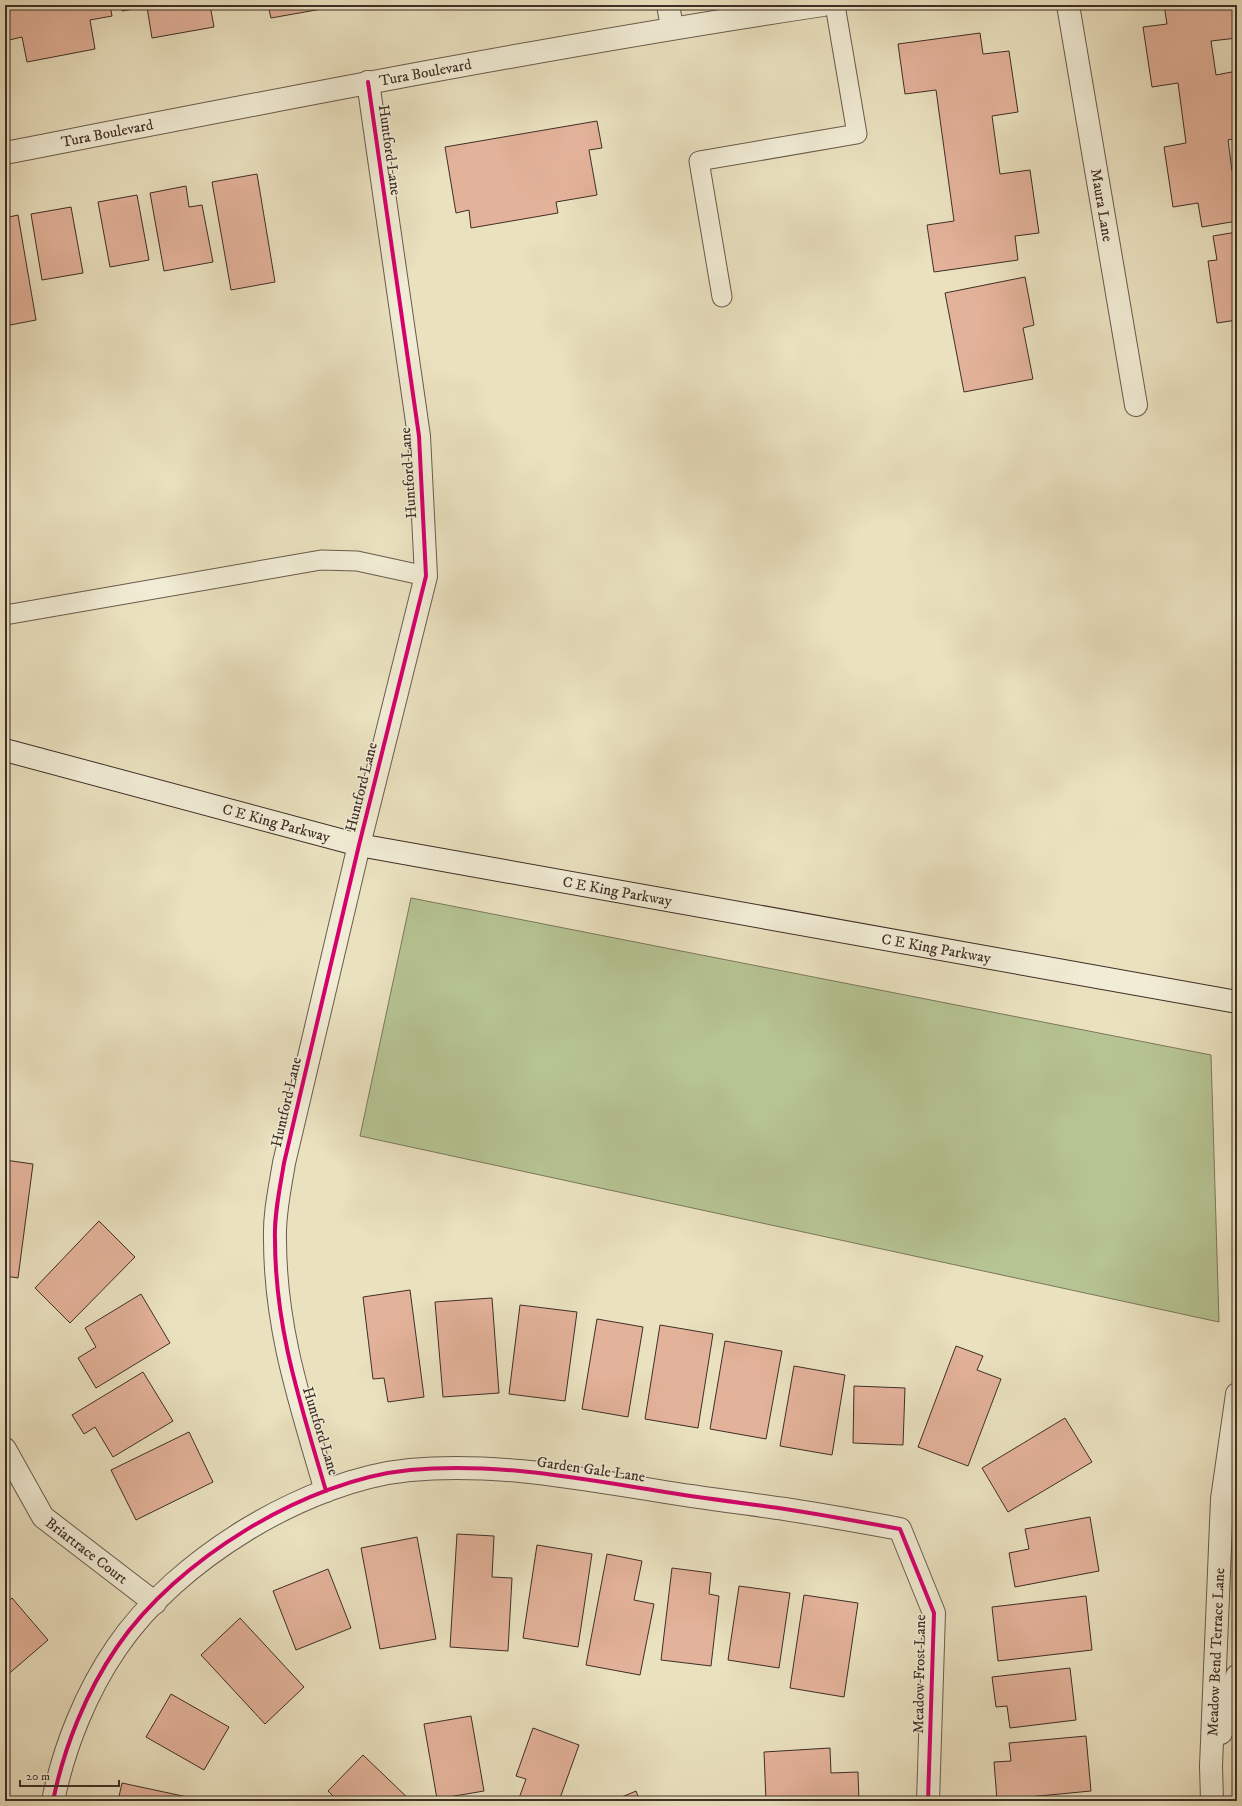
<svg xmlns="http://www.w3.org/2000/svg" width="1242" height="1806" font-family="'IM FELL DW Pica',serif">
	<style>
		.green { fill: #b6c392; stroke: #7a785c }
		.building { fill: #e3b29a; stroke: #3f2e27 }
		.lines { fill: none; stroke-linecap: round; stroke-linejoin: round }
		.service-casing { stroke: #6a5b4d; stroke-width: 21 }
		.minor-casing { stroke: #6a5b4d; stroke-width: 24 }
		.secondary-casing { stroke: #3f2e27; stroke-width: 24 }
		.service { stroke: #f1ecd5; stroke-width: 19 }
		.minor { stroke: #f1ecd5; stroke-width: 22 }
		.secondary { stroke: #f1ecd5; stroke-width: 22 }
		.cycleway-casing { stroke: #f1ecd5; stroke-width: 6 }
		.cycleway { stroke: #d6006c; stroke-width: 4 }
		.labels { text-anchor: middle; stroke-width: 3; stroke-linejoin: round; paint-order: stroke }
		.street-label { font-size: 15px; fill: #3f2e27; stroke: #f1ecd5 }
	</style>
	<rect width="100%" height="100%" fill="#eae1bf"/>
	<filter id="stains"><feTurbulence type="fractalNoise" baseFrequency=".005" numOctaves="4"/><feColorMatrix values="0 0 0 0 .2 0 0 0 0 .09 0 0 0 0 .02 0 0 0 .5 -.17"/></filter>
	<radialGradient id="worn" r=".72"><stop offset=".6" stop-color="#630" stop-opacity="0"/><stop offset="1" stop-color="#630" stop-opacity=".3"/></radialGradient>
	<path class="green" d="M411 898 1211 1055 1219 1322 360 1136Z"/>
	<path class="building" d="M5 5H110L112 16 90 20 95 49 27 62 22 37 5 41Z
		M121 5H210L214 27 152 38 147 7 122 11Z
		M268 5H333V7L271 18Z
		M1164 5H1237V38L1211 41 1216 75 1237 71V138L1228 140 1232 171H1237V221L1202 227 1198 203 1173 207 1164 147 1186 143 1178 83 1152 87 1143 27 1167 24Z
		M980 33 983 54 1009 51 1018 112 992 116 1000 174 1030 170 1039 233 1015 236 1018 260 934 272 927 225 954 221 936 90 905 94 898 44Z
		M597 121 602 148 589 150 597 195 556 202 558 213 471 228 469 210 456 213 445 147Z
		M257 174 275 282 231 290 212 182Z
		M186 186 189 207 202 205 213 262 164 271 150 193Z
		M137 195 149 260 110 267 98 202Z
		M71 207 83 273 42 280 31 214Z
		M18 215 36 320 5 326V218Z
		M1237 232V320L1217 323 1208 261 1217 260 1213 236Z
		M1025 277 1034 325 1023 328 1033 379 964 392 945 293Z
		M5 1160 33 1164 18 1278 5 1276Z
		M99 1221 135 1257 70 1323 35 1288Z
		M410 1290 424 1397 388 1402 384 1378 373 1379 363 1297Z
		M141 1294 170 1343 96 1388 78 1358 96 1347 85 1328Z
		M492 1298 499 1393 443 1397 435 1302Z
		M520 1305 577 1312 565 1401 509 1394Z
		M597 1319 643 1327 628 1417 582 1409Z
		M660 1325 713 1334 698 1428 645 1419Z
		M725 1341 782 1351 766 1439 710 1429Z
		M956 1346 983 1356 977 1370 1001 1379 968 1466 918 1447Z
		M794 1366 845 1375 832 1455 780 1446Z
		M143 1372 173 1421 113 1457 95 1427 84 1434 72 1415Z
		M854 1386 905 1388 903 1445 853 1443Z
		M1065 1418 1092 1462 1008 1512 982 1468Z
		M189 1432 213 1482 136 1520 111 1470Z
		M1090 1517 1099 1571 1015 1587 1009 1553 1029 1549 1025 1529Z
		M457 1534 494 1536 492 1577 512 1578 508 1651 450 1647Z
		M417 1537 436 1639 380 1649 361 1548Z
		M537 1545 592 1554 578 1647 523 1638Z
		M607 1554 642 1561 634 1600 654 1604 640 1675 586 1665Z
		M672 1568 711 1573 709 1594 719 1596 711 1666 661 1660Z
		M328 1569 351 1628 296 1650 273 1591Z
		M739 1586 790 1593 779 1668 728 1660Z
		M804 1595 858 1603 844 1697 790 1688Z
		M1086 1596 1092 1650 998 1661 992 1607Z
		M12 1598 48 1640 5 1677V1604Z
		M240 1618 304 1687 265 1724 201 1655Z
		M1070 1668 1076 1720 1010 1728 1007 1706 996 1707 992 1677Z
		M171 1694 229 1727 204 1770 146 1737Z
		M471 1716 484 1791 437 1799 424 1724Z
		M533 1728 579 1745 559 1801H518L526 1779 516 1776Z
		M1086 1736 1091 1791 997 1800 994 1762 1011 1761 1009 1743Z
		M830 1748 831 1773 858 1772 859 1801H766L764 1752Z
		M363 1755 411 1801H338L328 1791Z
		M122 1783 206 1801H118Z
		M636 1791 640 1801H612Z"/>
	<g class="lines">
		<g class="service-casing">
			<path id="service" d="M722 297 699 161 857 134 835 5
				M5 615 321 560 357 561 426 576"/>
		</g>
		<g class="minor-casing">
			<g id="minor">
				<path d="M668 5 672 27"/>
				<path id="s1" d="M1068 5 1136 405"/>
				<path id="s2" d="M5 153C277 100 549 46 823 5"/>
				<path id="s3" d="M5 1449 43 1517 155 1603"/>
				<path d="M326 1491C301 1405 275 1330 275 1239 274 1214 280 1188 284 1163L359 845 426 576 419 436 368 82"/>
				<path d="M1221 1733 1237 1676"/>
				<path d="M53 1801C64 1747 86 1692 117 1647 176 1560 306 1480 410 1470 493 1462 577 1478 659 1491 701 1498 743 1503 785 1509 823 1515 862 1522 900 1529L934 1613 928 1801"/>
				<path id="s4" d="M1212 1801 1211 1766 1222 1499 1237 1394"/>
			</g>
		</g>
		<g class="secondary-casing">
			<g id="secondary">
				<path id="s5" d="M5 750 359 845 1237 1002"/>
			</g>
		</g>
		<use href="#service" class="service"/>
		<use href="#minor" class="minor"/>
		<use href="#secondary" class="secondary"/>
		<g class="cycleway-casing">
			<path id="cycleway" d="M326 1491C301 1405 275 1330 275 1239 274 1214 280 1188 284 1163L359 845 426 576 419 436 368 82
				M53 1801C64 1747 86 1692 117 1647 176 1560 306 1480 410 1470 493 1462 577 1478 659 1491 701 1498 743 1503 785 1509 823 1515 862 1522 900 1529L934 1613 928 1801"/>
		</g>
		<use href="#cycleway" class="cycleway"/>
	</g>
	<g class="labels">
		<g class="street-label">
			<text dy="5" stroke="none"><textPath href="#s2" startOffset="428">Tura Boulevard</textPath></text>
			<text dy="5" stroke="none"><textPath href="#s2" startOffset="104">Tura Boulevard</textPath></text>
			<text transform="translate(390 150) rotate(82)" y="5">Huntford Lane</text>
			<text dy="5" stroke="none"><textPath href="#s1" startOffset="203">Maura Lane</textPath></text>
			<text transform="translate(408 473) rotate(-94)" y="5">Huntford Lane</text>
			<text transform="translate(361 787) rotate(-76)" y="5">Huntford Lane</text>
			<text dy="5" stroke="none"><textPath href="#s5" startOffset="281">C E King Parkway</textPath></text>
			<text dy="5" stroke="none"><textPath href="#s5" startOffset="629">C E King Parkway</textPath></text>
			<text dy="5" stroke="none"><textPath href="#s5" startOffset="953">C E King Parkway</textPath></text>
			<text transform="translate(286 1102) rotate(-77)" y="5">Huntford Lane</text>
			<text transform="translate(321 1431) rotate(73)" y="5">Huntford Lane</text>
			<text transform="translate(591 1469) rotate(8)" y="5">Garden Gale Lane</text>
			<text dy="5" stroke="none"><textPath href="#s3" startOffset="133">Briartrace Court</textPath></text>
			<text dy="5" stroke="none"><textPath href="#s4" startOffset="149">Meadow Bend Terrace Lane</textPath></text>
			<text transform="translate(919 1674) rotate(-89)" y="5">Meadow Frost Lane</text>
		</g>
	</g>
	<rect width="1242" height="1806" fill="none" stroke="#eae1bf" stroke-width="20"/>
	<rect x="6" y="6" width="1230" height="1794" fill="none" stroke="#3f2e27" stroke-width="2"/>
	<rect x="10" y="10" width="1222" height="1786" fill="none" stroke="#3f2e27"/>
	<path d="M20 1780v6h99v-6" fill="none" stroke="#3f2e27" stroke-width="2"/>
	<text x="26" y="1780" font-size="12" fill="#3f2e27" stroke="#f1ecd5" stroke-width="3" paint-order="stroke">20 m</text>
	<rect width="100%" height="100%" filter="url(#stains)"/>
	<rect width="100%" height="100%" fill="url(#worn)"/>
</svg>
